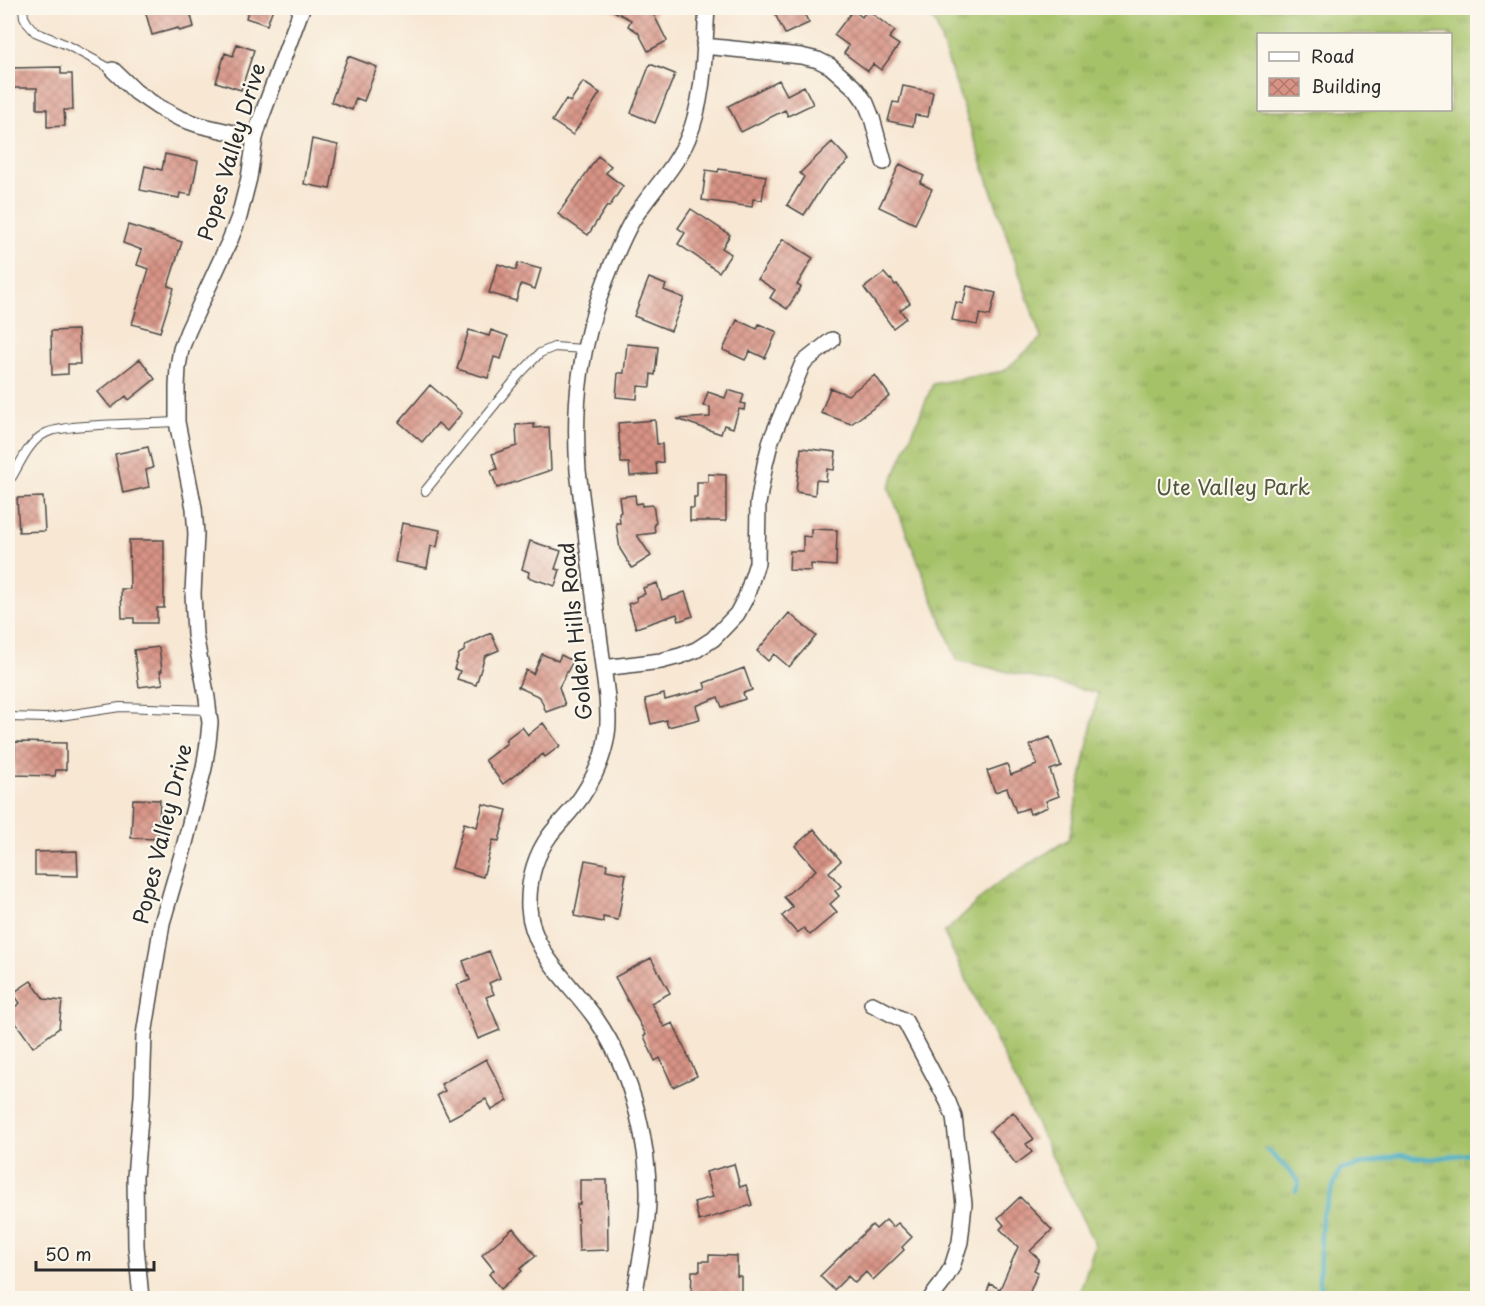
<svg xmlns="http://www.w3.org/2000/svg" width="1485" height="1306" font-family="'Playpen Sans',sans-serif">
	<style>
		.grass { fill: url(#grass-tufts); stroke: #68764a; stroke-width: 1.5; fill-rule: evenodd }
		.lines { fill: none; stroke-linecap: round; stroke-linejoin: round }
		.stream { stroke: #44abc3; stroke-width: 4.5 }
		.building { fill: url(#building-cross-hatch) }
		.lane-casing { stroke: #4a4744; stroke-width: 10 }
		.street-casing { stroke: #4a4744; stroke-width: 18 }
		.lane { stroke: #fff; stroke-width: 8 }
		.street { stroke: #fff; stroke-width: 15 }
		.labels { text-anchor: middle; stroke-width: 4.5; stroke-linejoin: round; paint-order: stroke }
		.street-label { font-size: 21px; fill: #2b2b2b; stroke: #fbf7ec }
		.park-label { font-size: 21px; fill: #50583e; stroke: #fbf7ec }
	</style>
	<defs>
		<pattern id="grass-tufts" width="24" height="20" patternUnits="userSpaceOnUse" patternTransform="scale(1.5)"><rect width="24" height="20" fill="#a6c269"/><path d="M3 7l-1-3M5 7V3M7 7l1-3M15 17l-1-3M17 17v-4M19 17l1-3" fill="none" stroke="#879e57"/></pattern>
		<pattern id="building-cross-hatch" width="8" height="8" patternUnits="userSpaceOnUse" patternTransform="scale(1.5)"><rect width="8" height="8" fill="#d89385"/><path d="M0 0l8 8M0 8l8-8" fill="none" stroke="#af786d"/></pattern>
	</defs>
	<rect width="100%" height="100%" fill="#fbf7ec"/>
	<filter id="ink" filterUnits="userSpaceOnUse"><feTurbulence type="fractalNoise" baseFrequency=".0167" numOctaves="2"/><feDisplacementMap in="SourceGraphic" scale="12" xChannelSelector="R" yChannelSelector="G"/><feConvolveMatrix kernelMatrix="1 2 1 2 8 2 1 2 1" color-interpolation-filters="sRGB"/></filter>
	<filter id="wash" filterUnits="userSpaceOnUse"><feTurbulence type="fractalNoise" baseFrequency=".008" numOctaves="4" result="noise"/><feDisplacementMap in="SourceGraphic" scale="24" xChannelSelector="R" yChannelSelector="G"/><feGaussianBlur stdDeviation="1.35" result="paint"/><feColorMatrix in="noise" values="0 0 0 0 0 0 0 0 0 0 0 0 0 0 0 0 0 1.4 0 .05"/><feComposite in="paint" operator="in"/></filter>
	<g filter="url(#wash)">
		<rect width="100%" height="100%" fill="#f7e7d3"/>
		<path class="grass" d="M916 8H1477V1298H1078L1095 1245 944 933 995 885 1069 839 1098 693 957 660 889 488 933 384 1004 371 1041 338 935 22ZM1258 34H1450V110H1258Z"/>
		<g class="lines">
			<path class="stream" d="M1267 1150 1291 1172 1299 1182 1296 1191
				M1324 1298 1319 1279 1322 1216 1340 1170 1400 1155 1430 1159 1478 1153"/>
		</g>
		<g id="blocks">
			<path class="building" d="M156 8H189L194 27 179 31 178 28 152 35 145 10Z
				M249 8H273L267 25 246 18Z
				M608 8H658L654 15 667 41 648 51 638 32 628 26 631 20Z
				M772 8H801L809 23 785 34Z
				M853 10 862 17 867 10 895 31 889 38 899 45 881 70 873 64 868 71 844 53 849 46 834 35Z
				M237 44 254 50 241 90 216 82 225 53 233 56Z
				M348 56 377 67 364 101 356 98 352 110 331 102Z
				M650 64 675 74 655 123 631 113Z
				M61 67V74H72L73 110H64L65 126 47 127V109H37V88H11L10 68Z
				M779 80 787 95 804 86 813 104 788 116 785 110 741 132 728 106Z
				M583 82 600 93 573 135 552 121 566 99 570 102Z
				M903 86 933 92 928 117 915 115 913 126 888 121 893 102 899 103Z
				M312 139 338 145 330 189 304 184Z
				M832 142 849 160 824 184 804 215 787 205 804 177 800 173Z
				M165 154 198 161 191 195 180 193 179 198 140 190 145 166 162 170Z
				M598 156 611 166 606 173 623 186 609 207 607 206 588 235 558 214Z
				M900 164 924 176 920 183 932 189 915 224 879 207Z
				M719 169 766 176 762 200 753 199 752 207 702 200 706 170 718 172Z
				M691 209 730 235 722 248 731 254 719 272 678 244 685 233 678 228Z
				M128 225 182 242 168 286 174 288 160 332 132 324 149 269 137 265 142 250 123 243Z
				M783 239 813 258 797 285 801 287 787 309 770 298 775 290 758 279Z
				M518 263 541 269 535 289 521 284 516 301 489 293 498 264 516 270Z
				M884 273 890 280 891 279 895 285 897 284 910 303 900 310 906 318 893 328 864 288Z
				M649 278 666 285 664 290 684 298 671 331 634 316Z
				M967 286 996 293 990 316 980 314 977 325 952 320 956 302 963 304Z
				M737 320 757 329 759 324 777 332 765 358 750 351 745 360 723 350Z
				M78 330 80 364H68V374L52 375 51 331Z
				M469 330 489 336 491 330 508 336 501 359 494 357 488 378 457 369Z
				M627 344 658 347 655 375 651 374 650 387 638 386 637 399 616 397 618 373H624Z
				M140 359 155 379 129 400 126 396 111 408 98 392Z
				M875 375 890 396 851 424 821 413 830 388 848 395Z
				M430 385 462 413 447 431 438 423 422 442 399 422Z
				M728 390 744 395 741 403 745 404 744 410 739 409 733 428 724 425 721 434 677 419 710 417V407L703 406 708 392 725 398Z
				M655 420 657 444H662L663 462 656 463 657 474 630 476 629 463H621L618 423Z
				M534 424V428L549 427 551 470 497 488 491 471 497 469 492 454 517 446 516 425Z
				M148 447 153 468 146 470 149 487 123 493 115 454Z
				M801 448 836 452 834 470 827 469 826 481 816 480 815 495 796 492Z
				M708 474 726 475V521H690V508H694V497H697V482H708Z
				M635 495 636 504 642 503V506L653 505 656 523 654 524 655 533 637 535 651 556 632 568 620 549 616 523H620L619 513 621 512 619 497Z
				M43 497 45 531 19 532 17 498Z
				M402 523 440 530 437 547 431 546 427 568 395 562Z
				M811 529 837 530 836 566 811 564V571L789 570 790 551H803V536L811 537Z
				M129 540H164V608H157V623H134V618H122L121 589H130Z
				M530 541 561 551 555 569 560 570 555 586 528 577 529 572 522 569Z
				M657 583 662 600 685 592 693 616 679 621 677 614 636 628 628 604 637 601 636 597 645 594 643 588Z
				M789 613 816 636 789 667 774 654 768 661 757 651Z
				M491 633 499 650 485 656 476 685 457 679 460 671 454 669 459 654 464 651 466 645Z
				M159 647 162 671H160L163 684 139 687 134 650Z
				M542 654 558 661 561 655 573 661 559 687 565 705 546 712 540 697 518 687 526 670 533 674Z
				M744 668 752 690 743 693 745 699 722 707 718 697 696 706 700 719 668 727 666 720 651 724 645 699 664 694 665 700 706 689 704 683Z
				M543 723 560 746 545 757 543 754 503 784 485 760 507 743 505 740 522 727 528 735Z
				M1050 737 1061 766 1050 770 1059 796 1046 801 1048 807 1030 814 1028 808 1016 812 1007 788 995 792 987 771 1007 764 1011 775 1037 765 1030 745Z
				M15 742 66 743V770H56L55 776 14 775Z
				M133 799 160 800 158 839 131 838Z
				M483 804 507 810 499 841 493 840 483 877 452 868 464 823 477 827Z
				M814 829 841 861 829 872 841 886 835 891 839 896 830 904 837 912 810 935 804 928 797 933 782 916 793 907 784 897 816 870 795 846Z
				M77 851 78 876 35 875V852Z
				M585 860 607 864 606 870 626 874 618 920 603 917V922L574 916Z
				M489 951 500 978 489 983 494 994 486 997 500 1030 478 1039 457 985 470 980 463 961Z
				M651 958 670 993 651 1003 664 1027 673 1023 697 1076 673 1087 660 1058 655 1061 644 1036 646 1035 615 977Z
				M31 981 44 999 62 1001 59 1028 33 1047 8 1012 20 1003 13 993Z
				M486 1059 508 1101 492 1110 486 1099 449 1119 437 1095 445 1091 441 1084Z
				M1013 1112 1034 1139 1026 1144 1032 1152 1016 1164 990 1131Z
				M734 1164 740 1187 746 1185 752 1205 699 1221 694 1202 713 1197 706 1172Z
				M580 1180H607L608 1250 579 1251 577 1204H580Z
				M1020 1197 1052 1230 1030 1251 1039 1259 1034 1270 1038 1272 1027 1299H984L990 1284 1000 1289 1018 1247 1000 1229 1004 1225 998 1218Z
				M886 1220 893 1227 898 1223 912 1237 902 1247 904 1250 873 1280 866 1272 855 1283 848 1276 834 1290 820 1276 872 1225 876 1229Z
				M513 1228 536 1256 520 1269 522 1271 501 1289 489 1274 494 1270 482 1255Z
				M709 1255 737 1256V1276H741V1295L709 1294 708 1299H691L692 1271H700V1261H709Z"/>
		</g>
	</g>
	<g filter="url(#ink)">
		<use href="#blocks" fill-opacity="0" stroke="#4a4744" stroke-width="1.5"/>
		<g class="lines">
			<g class="lane-casing">
				<path id="lane" d="M23 8 24 17 28 24 35 32 67 45 113 70
					M12 477C21 462 29 441 46 433 54 429 65 429 73 427 107 423 142 424 177 422
					M425 491 519 375 540 353 554 347 584 349
					M8 717 47 718 120 707 208 710"/>
			</g>
			<g class="street-casing">
				<path id="street" d="M704 46 801 56 818 60 830 66 856 89 866 103 872 118 884 162
					M113 70 136 92 158 107 179 118 199 125 255 138
					M603 668 661 661 680 656 696 650 713 639 737 614 746 597 757 563 758 504 765 464 771 440 803 363 832 340
					M872 1004 905 1021 948 1102 954 1117 964 1204 962 1224 960 1242 952 1267 941 1285 931 1298
					M141 1298 136 1246 135 1177 142 1096 144 1035 162 923 183 851 204 768 208 743 210 723 207 698 195 635 193 593 196 534 194 508 177 422V387L178 367 181 349 188 331 230 240 239 217 249 178 255 138 261 118 302 8
					M634 1298C638 1272 644 1245 647 1218 653 1153 633 1072 596 1019 571 983 532 954 529 908 528 881 534 857 550 835 560 822 573 810 582 796 594 778 604 756 607 734 609 722 608 709 607 697L578 471C573 400 580 346 606 279 614 259 621 240 632 221 649 193 675 169 688 138 705 98 704 50 707 8"/>
			</g>
			<use href="#lane" class="lane"/>
			<use href="#street" class="street"/>
		</g>
	</g>
	<g class="labels">
		<g class="street-label">
			<text transform="translate(232 152) rotate(-73)" y="7">Popes Valley Drive</text>
			<text transform="translate(576 631) rotate(-96)" y="7">Golden Hills Road</text>
			<text transform="translate(163 834) rotate(-76)" y="7">Popes Valley Drive</text>
		</g>
		<g class="park-label">
			<text x="1233" y="495">Ute Valley Park</text>
		</g>
	</g>
	<rect width="1485" height="1306" fill="none" stroke="#fbf7ec" stroke-width="30"/>
	<rect x="1257" y="33" width="195" height="78" fill="#fbf7ec" stroke="#a8a59f" stroke-width="1.5"/>
	<rect x="1269" y="52" width="30" height="9" fill="#ffffff" stroke="#a8a59f" stroke-width="1.5"/>
	<text x="1311" y="63" font-size="18" fill="#2b2b2b">Road</text>
	<rect x="1269" y="78" width="30" height="18" fill="url(#building-cross-hatch)" stroke="#a8a59f" stroke-width="1.5"/>
	<text x="1311" y="93" font-size="18" fill="#2b2b2b">Building</text>
	<path d="M36 1261v9h118v-9" fill="none" stroke="#2b2b2b" stroke-width="3"/>
	<text x="45" y="1261" font-size="18" fill="#2b2b2b" stroke="#fbf7ec" stroke-width="4.5" paint-order="stroke">50 m</text>
</svg>
